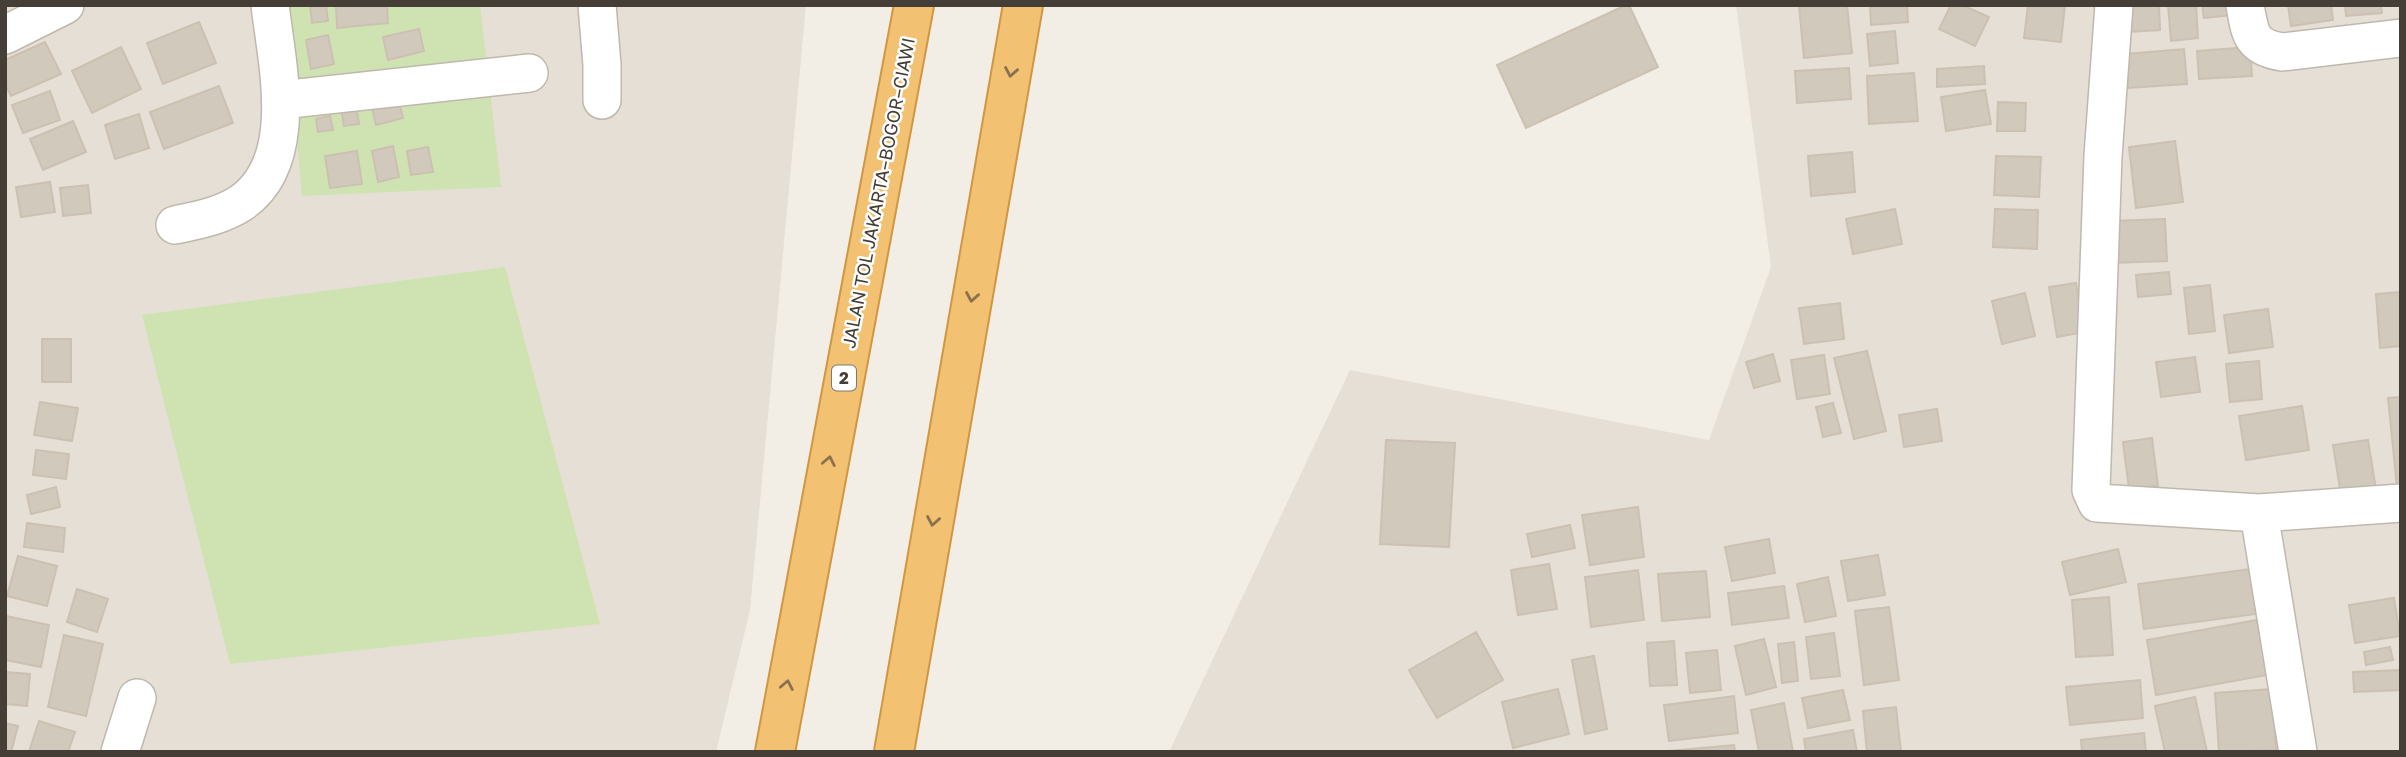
<svg xmlns="http://www.w3.org/2000/svg" width="2406" height="757" font-family="'Golos Text',sans-serif">
	<style>
		.residential { fill: #e5dfd5 }
		.green { fill: #cfe3b2 }
		.building { fill: #d2c9bd; stroke: #ccc0b1; stroke-width: 2 }
		.lines { fill: none; stroke-linecap: round; stroke-linejoin: round }
		.street-casing { stroke: #bfb8ad; stroke-width: 40 }
		.highway-casing { stroke: #d09642; stroke-width: 42 }
		.street { stroke: #fff; stroke-width: 37 }
		.highway { stroke: #f2c171; stroke-width: 38 }
		.oneway { stroke: #8a724e }
		.labels { text-anchor: middle; stroke-width: 5; stroke-linejoin: round; paint-order: stroke }
		.shield { fill: #fff; stroke: #7c7872; stroke-width: 2 }
		.shield-label { font-size: 16px; font-weight: bold; fill: #443e36 }
		.street-label { font-size: 18px; fill: #443e36; stroke: #fff }
	</style>
	<rect width="100%" height="100%" fill="#f2eee6"/>
	<path class="residential" d="M5 5H806L750 610 716 752H5Z
		M1736 5H2401V752H1169L1350 370 1709 440 1771 267Z"/>
	<path class="green" d="M285 5H480L501 187 302 196Z
		M505 267 600 624 230 664 142 315Z"/>
	<path class="building" d="M310 5H326L328 21 312 23Z
		M336 5H387L388 23 337 28Z
		M1626 5H1629L1658 67 1526 128 1497 65Z
		M1847 5 1852 53 1804 58 1799 6Z
		M1870 5H1907L1908 22 1871 25Z
		M1951 5H1962L1989 17 1975 46 1939 29Z
		M2028 5H2065L2061 42 2024 38Z
		M2126 5H2159L2160 30 2128 32Z
		M2168 5H2196L2198 38 2171 41Z
		M2202 5H2241L2242 14 2204 18Z
		M2288 5H2331L2333 20 2291 26Z
		M2345 5H2381L2382 13 2346 16Z
		M199 22 216 63 163 84 147 43Z
		M419 29 424 51 388 60 383 37Z
		M1895 31 1898 63 1870 66 1867 34Z
		M328 35 334 64 311 69 306 40Z
		M45 42 61 74 11 96 5 84V60Z
		M121 47 141 89 92 113 72 71Z
		M2250 47 2252 76 2199 79 2197 51Z
		M2184 49 2187 84 2128 88 2126 54Z
		M1984 66 1985 84 1937 87V69Z
		M1849 68 1851 99 1797 103 1795 71Z
		M1914 73 1918 121 1869 124 1867 76Z
		M219 86 233 123 164 149 150 112Z
		M1985 90 1991 124 1946 131 1941 97Z
		M50 91 60 120 23 133 12 105Z
		M399 101 403 118 376 125 372 108Z
		M1998 102 2026 103 2025 131H1997Z
		M356 106 359 124 344 126 341 108Z
		M139 114 149 148 115 159 105 125Z
		M330 116 333 130 318 132 316 119Z
		M73 121 86 152 43 170 30 139Z
		M2175 141 2183 202 2136 208 2129 147Z
		M393 146 399 177 378 182 372 151Z
		M428 147 433 172 411 175 407 151Z
		M357 151 362 184 330 188 325 156Z
		M1852 152 1855 192 1811 196 1808 156Z
		M1996 156 2041 157 2039 197 1994 195Z
		M50 182 55 212 21 217 16 187Z
		M88 185 91 213 63 216 60 188Z
		M1895 209 1902 244 1853 254 1846 219Z
		M1995 209 2038 210 2037 249 1993 247Z
		M2165 219 2167 261 2111 263 2110 221Z
		M2169 272 2171 294 2138 297 2136 275Z
		M2076 283 2084 332 2057 337 2049 287Z
		M2210 285 2215 331 2189 334 2184 288Z
		M2401 292V346L2380 348 2376 294Z
		M2025 293 2035 336 2002 344 1992 301Z
		M1840 303 1844 339 1804 344 1799 308Z
		M2268 309 2273 347 2229 353 2224 315Z
		M42 339H71V382H42Z
		M1867 351 1886 431 1854 439 1834 358Z
		M1773 354 1780 381 1754 388 1746 362Z
		M1824 355 1830 394 1797 399 1791 360Z
		M2195 357 2200 392 2161 397 2156 362Z
		M2259 361 2262 399 2230 402 2226 364Z
		M2401 397V487H2397L2388 398Z
		M40 402 78 408 72 441 34 435Z
		M1833 403 1841 433 1823 437 1816 407Z
		M2302 406 2309 450 2246 460 2239 416Z
		M1937 409 1942 441 1904 447 1899 415Z
		M2152 438 2158 486 2129 489 2123 442Z
		M1386 440 1455 443 1449 547 1380 544Z
		M2368 440 2376 490 2341 495 2333 445Z
		M36 450 69 454 66 479 33 475Z
		M56 487 60 507 31 514 27 495Z
		M1638 507 1644 557 1590 565 1582 515Z
		M27 523 65 528 63 552 24 547Z
		M1570 525 1575 548 1532 557 1527 534Z
		M1769 539 1775 573 1732 581 1725 547Z
		M2118 549 2126 582 2070 595 2062 562Z
		M1878 555 1885 595 1848 601 1841 561Z
		M18 556 57 566 47 606 7 596Z
		M1549 564 1557 609 1518 615 1511 570Z
		M2250 569 2256 614 2144 629 2138 584Z
		M1638 570 1644 620 1591 627 1585 577Z
		M1706 571 1710 617 1662 621 1658 574Z
		M1828 577 1836 616 1805 622 1797 584Z
		M1784 586 1789 618 1732 625 1728 593Z
		M77 589 108 599 97 632 67 622Z
		M2109 597 2113 655 2076 657 2072 600Z
		M2394 598 2400 636 2355 643 2349 605Z
		M1889 607 1899 680 1864 685 1855 611Z
		M6 616 49 625 41 667 5 660Z
		M2257 620 2267 675 2156 695 2147 640Z
		M1476 632 1503 680 1437 718 1409 670Z
		M1834 633 1840 676 1811 679 1806 637Z
		M64 635 103 644 86 716 48 707Z
		M1764 639 1776 687 1746 695 1735 646Z
		M1674 641 1677 685 1650 686 1647 643Z
		M1794 642 1798 681 1782 683 1778 644Z
		M2390 647 2393 660 2366 665 2364 652Z
		M1717 650 1721 690 1690 693 1686 653Z
		M1594 656 1607 729 1585 734 1572 660Z
		M2401 670V690L2354 692 2353 672Z
		M5 672 30 674 27 706 5 704Z
		M2140 680 2143 718 2070 725 2066 687Z
		M1558 689 1569 734 1513 748 1502 702Z
		M2272 689 2276 750 2219 752 2215 693Z
		M1843 690 1850 720 1808 728 1802 698Z
		M1734 696 1738 733 1669 741 1664 705Z
		M2195 697 2207 752H2165L2155 706Z
		M1784 703 1793 752H1759L1751 710Z
		M1896 707 1901 752H1867L1863 711Z
		M39 721 75 732 68 752H29Z
		M5 723 18 726 11 752H5Z
		M1853 730 1857 752H1806L1804 739Z
		M2144 733 2146 752H2082L2081 740Z
		M1734 745 1735 752H1669V751Z"/>
	<g class="lines">
		<g class="street-casing">
			<path id="street" d="M597 5 602 65V100
				M2114 5 2103 156 2091 490 2097 503 2259 513 2401 503
				M2245 5C2250 34 2251 47 2282 52L2401 38
				M5 35 65 5
				M281 100 529 73
				M175 225C198 220 221 216 241 203 301 162 277 65 270 5
				M2259 513 2298 752
				M120 752 137 698"/>
		</g>
		<g class="highway-casing">
			<path id="highway" d="M775 752 914 5
				M894 752 1023 5"/>
		</g>
		<use href="#street" class="street"/>
		<use href="#highway" class="highway"/>
	</g>
	<defs><path id="oneway-chevron" d="M-2-3.5L2.5 0L-2 3.5" fill="none" stroke-width="1.6" stroke-linecap="round" stroke-linejoin="round" transform="scale(1.75)"/></defs>
	<g class="oneway">
		<use href="#oneway-chevron" transform="translate(1011 72) rotate(100)"/>
		<use href="#oneway-chevron" transform="translate(972 297) rotate(100)"/>
		<use href="#oneway-chevron" transform="translate(829 461) rotate(-79)"/>
		<use href="#oneway-chevron" transform="translate(933 521) rotate(100)"/>
		<use href="#oneway-chevron" transform="translate(787 685) rotate(-79)"/>
	</g>
	<g class="labels">
		<rect class="shield" x="832" y="365.5" width="24" height="25" rx="5"/>
		<g class="shield-label">
			<text x="844" y="384">2</text>
		</g>
		<g class="street-label">
			<text transform="translate(879 193) rotate(-79)" y="6">JALAN TOL JAKARTA–BOGOR–CIAWI</text>
		</g>
	</g>
	<rect width="2406" height="757" fill="none" stroke="#443e36" stroke-width="14"/>
</svg>
